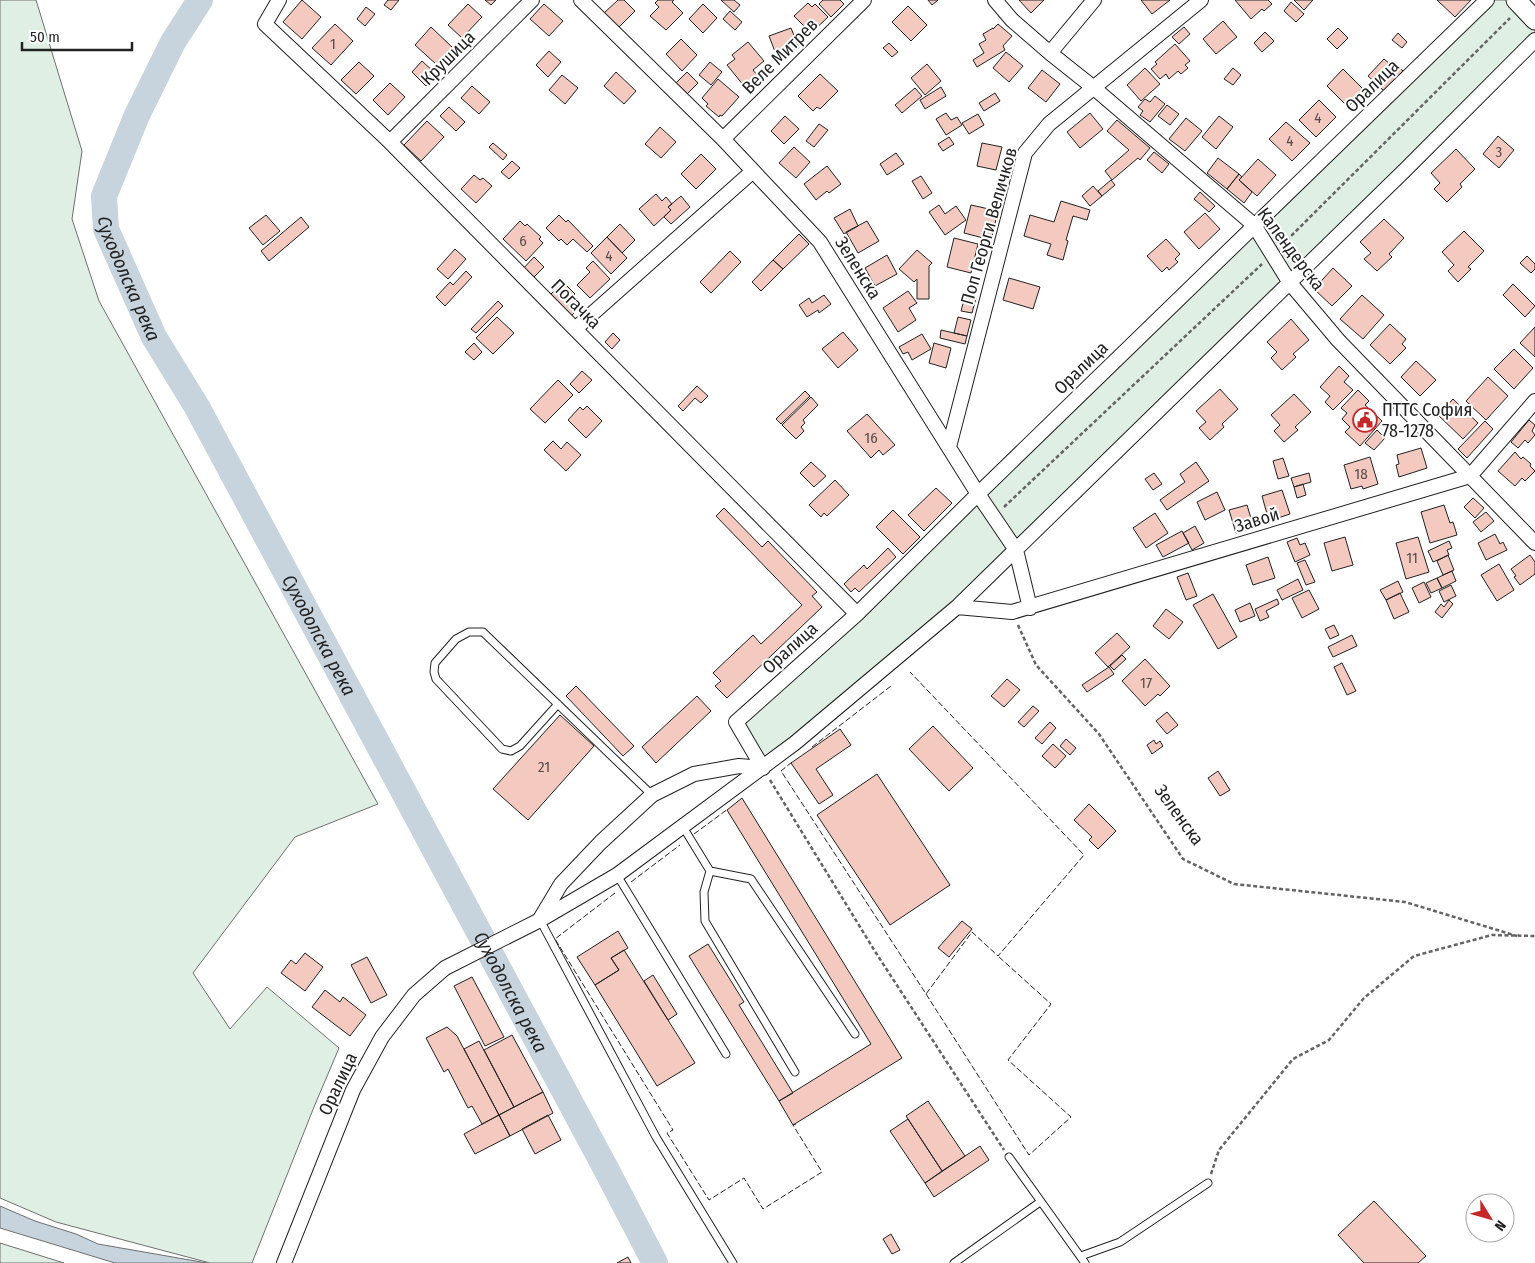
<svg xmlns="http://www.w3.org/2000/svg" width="1535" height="1263" font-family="'Fira Sans Condensed',sans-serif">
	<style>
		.green { fill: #e0efe3; stroke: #6f6f6f }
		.water { fill: #c7d3dd; stroke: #6f6f6f }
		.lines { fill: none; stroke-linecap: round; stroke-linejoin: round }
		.river { stroke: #c7d3dd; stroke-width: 26 }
		.building { fill: #f3c9c0; stroke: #222 }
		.lane-casing { stroke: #222; stroke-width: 9 }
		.street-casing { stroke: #222; stroke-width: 16 }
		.secondary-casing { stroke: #222; stroke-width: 21 }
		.path { stroke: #646464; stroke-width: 2.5; stroke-dasharray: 4 2.5; stroke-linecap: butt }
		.lane { stroke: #fff; stroke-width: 7 }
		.street { stroke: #fff; stroke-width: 14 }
		.secondary { stroke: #fff; stroke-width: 19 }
		.fence { stroke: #222; stroke-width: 1; stroke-dasharray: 6 2.5; stroke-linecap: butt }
		.labels { text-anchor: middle; stroke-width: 4; stroke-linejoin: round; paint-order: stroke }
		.number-label { font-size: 15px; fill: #564c4a }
		.street-label { font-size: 18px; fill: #222; stroke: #fff }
		.poi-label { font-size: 18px; fill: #222; stroke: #fff; text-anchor: start }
		.water-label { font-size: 19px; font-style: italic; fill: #222; stroke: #fff }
	</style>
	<rect width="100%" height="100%" fill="#fff"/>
	<path class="green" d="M0 0H36L82 151 72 219 99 301 378 804 295 837 193 973 230 1029 267 987 339 1048 314 1107 252 1263H210L56 1222 0 1198Z
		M1487 0H1516L1535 20V40L1016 550 763 768 736 722Z
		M0 1243 64 1263H0Z"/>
	<path class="water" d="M0 1206 35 1221 76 1234 98 1244 207 1263H115L0 1228Z"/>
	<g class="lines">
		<path class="river" id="s1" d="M200 0 173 42 137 115 104 196 106 229 154 337 197 407 605 1167 655 1263"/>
	</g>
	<path class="building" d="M302 0 321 17 302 39 283 22Z
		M388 0H399L391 10 384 5Z
		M485 0H496L491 5Z
		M618 0H624L635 11 618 28 604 13Z
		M658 0H674L672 2 683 13 666 30 650 16 659 7 655 3Z
		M721 0H734L740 5 734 12Z
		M823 0H840L844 4 831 17 819 4Z
		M928 0H938L932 5Z
		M1019 0H1044L1031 13Z
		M1141 0H1170L1152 14Z
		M1235 0H1268L1272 4 1264 11 1262 9 1251 19Z
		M1294 0H1313L1304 10Z
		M1437 0H1471L1455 17Z
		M1291 2 1304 14 1296 22 1284 11Z
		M808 3 812 7 815 4 828 17 811 33 794 16Z
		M468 4 482 17 462 38 448 25Z
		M544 4 563 21 549 36 530 19Z
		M703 4 717 18 703 33 689 19Z
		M908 6 927 25 911 41 892 22Z
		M366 7 375 14 365 26 357 19Z
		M730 11 742 22 735 30 723 19Z
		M1223 21 1237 37 1216 54 1203 39Z
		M335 24 353 41 331 65 312 48Z
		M998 24 1012 36 1003 46 1005 50 977 67 973 60 984 53 979 44 986 40 983 34 993 28V29Z
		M431 27 453 48 437 65 415 45Z
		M1184 27 1190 34 1179 44 1172 37Z
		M791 28 799 48 777 57 769 36Z
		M1338 28 1348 38 1337 49 1327 39Z
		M1265 32 1274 41 1262 52 1254 43Z
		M1398 33 1407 42 1402 48 1392 40Z
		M681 39 697 55 682 71 666 54Z
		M748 42 764 61 753 70 757 75 744 86 727 65 735 59 732 55Z
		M889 43 898 52 892 57 883 48Z
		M1175 44 1190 61 1185 65 1188 68 1181 74 1178 71 1169 79 1166 74 1160 79 1151 69 1157 64 1155 62Z
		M549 51 561 62 548 77 536 65Z
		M1006 52 1023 66 1009 82 993 68Z
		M1384 59 1390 64 1392 61 1403 71 1384 91 1368 76Z
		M422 61 436 74 426 86 412 72Z
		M359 62 374 76 356 94 341 80Z
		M710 62 722 72 711 85 699 75Z
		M927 64 941 81 925 95 911 78Z
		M1145 68 1160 84 1141 101 1127 85Z
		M1233 68 1241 75 1233 85 1224 79Z
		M1343 69 1364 90 1348 107 1327 86Z
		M1042 70 1060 84 1046 102 1028 88Z
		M616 72 636 91 624 104 604 86Z
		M687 72 698 83 687 94 676 83Z
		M820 74 838 91 820 109 817 107 813 111 798 96Z
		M562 75 578 88 565 104 549 90Z
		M718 79 739 97 722 116 720 115 719 117 706 106 708 104 702 98Z
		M390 83 405 97 388 115 373 100Z
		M472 86 490 102 479 114 461 98Z
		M941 87 946 96 925 109 920 100Z
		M915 88 922 96 902 113 895 105Z
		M995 93 1000 101 984 111 979 103Z
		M1155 96 1165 104 1150 122 1140 115 1143 111 1138 107 1145 99 1150 102Z
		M1319 100 1336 117 1316 137 1299 120Z
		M1167 105 1179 114 1170 125 1158 116Z
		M449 107 465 122 456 131 440 116Z
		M946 113 951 120 957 117 962 125 946 135 936 119Z
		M1090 113 1103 129 1080 148 1067 132Z
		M978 114 984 125 969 134 962 123Z
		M785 116 799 129 784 144 771 131Z
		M1219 116 1233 127 1216 149 1202 137Z
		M1186 118 1202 131 1185 151 1169 139Z
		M1117 120 1150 148 1140 160 1138 158 1112 180 1105 171 1129 150 1107 131Z
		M427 121 444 137 421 161 404 145Z
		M1286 122 1310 143 1292 161 1269 139Z
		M819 124 828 130 814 147 806 141Z
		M660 127 676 142 661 158 645 144Z
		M1498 136 1514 150 1499 168 1483 154Z
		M949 137 954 144 943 151 938 144Z
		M493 143 507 155 503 160 489 147Z
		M982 143 1002 147 996 170 977 166Z
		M794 147 810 162 796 178 779 163Z
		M1456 149 1475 169 1460 184 1462 187 1447 202 1434 189 1440 183 1431 173Z
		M1154 152 1169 164 1162 173 1147 160Z
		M896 153 904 164 887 175 880 164Z
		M701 154 716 169 696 189 681 174Z
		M1218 158 1239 174 1227 189 1207 173Z
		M1258 159 1276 175 1257 196 1239 180Z
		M512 161 520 168 509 179 501 172Z
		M827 166 841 184 829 193 827 191 816 200 804 184Z
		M1239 174 1242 177 1239 180 1252 192 1244 203 1227 189Z
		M474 175 480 180 483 178 492 186 476 203 461 189Z
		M921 176 932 193 923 199 912 181Z
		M1111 180 1115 185 1102 196 1098 191Z
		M1093 186 1102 196 1090 206 1082 196Z
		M1200 192 1215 206 1209 212 1194 199Z
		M656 194 662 201 666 197 672 204 668 207 671 210 654 226 639 209Z
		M681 196 690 207 671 224 664 217 671 210 668 207Z
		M1061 201 1090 210 1087 220 1073 216 1066 240 1068 241 1063 260 1047 255 1051 244 1024 236 1030 215 1054 222Z
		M939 205 945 214 956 206 966 220 945 235 929 212Z
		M971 205 998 211 991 240 964 233Z
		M850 209 858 226 844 234 834 218Z
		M1205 213 1220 229 1199 249 1184 232Z
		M266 215 280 231 263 245 249 228Z
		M559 215 566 222 568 220 593 246 587 252 573 239 567 245 561 239 559 241 546 228Z
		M301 217 309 227 269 261 261 251Z
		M1384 219 1404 238 1389 254 1392 257 1377 271 1364 259 1371 253 1360 242Z
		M520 221 525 226 527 224 541 237 539 239 543 243 526 261 503 239Z
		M867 221 879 241 858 253 846 232Z
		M620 224 635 240 622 253 607 237Z
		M1464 231 1484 251 1468 267 1471 269 1458 282 1448 271 1454 265 1442 252Z
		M799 234 809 244 783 269 773 260Z
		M607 237 627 258 611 274 591 253Z
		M954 238 978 244 971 273 947 267Z
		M1166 239 1180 254 1175 259 1178 262 1169 270 1167 267 1162 272 1147 256Z
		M455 249 466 259 448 279 437 269Z
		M917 250 932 263 929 266V299H917V279L914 282 899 269Z
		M730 251 741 262 711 293 700 282Z
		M887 255 897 274 875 286 865 268Z
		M1527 256 1535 264V269L1531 273 1520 263Z
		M534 257 544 267 531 280 521 271Z
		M773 260 783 269 761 291 752 282Z
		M593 261 610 279 590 298 577 285 590 272 586 268Z
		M1333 268 1352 286 1332 306 1314 289Z
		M466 271 472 277 445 306 436 297 450 282 453 285Z
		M1009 278 1040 287 1033 309 1003 300Z
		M563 282 575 294 572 297 581 306 569 318 548 297Z
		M1513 284 1535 306 1525 317 1503 295Z
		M908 291 917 303 909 308 916 320 898 332 883 308Z
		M824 295 831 304 819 313 818 310 807 317 799 305 809 298 812 303Z
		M1362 295 1384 315 1363 339 1340 319Z
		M965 296 976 298 972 313 961 311Z
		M498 301 503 306 476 333 471 329Z
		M497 317 514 333 493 354 476 338Z
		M958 317 971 320 967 336 954 333Z
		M1291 319 1309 340 1293 354 1296 357 1282 370 1271 358 1277 352 1267 342Z
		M1390 324 1406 339 1402 344 1406 348 1390 364 1370 345Z
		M1535 327V357L1520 343Z
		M941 330 967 336 965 344 940 338Z
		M843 332 858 350 838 368 822 349Z
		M613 333 620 340 612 349 605 342Z
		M922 334 931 349 912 360 908 352 903 354 899 347Z
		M474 343 482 352 474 360 465 352Z
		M934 343 951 348 946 368 929 363Z
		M1514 349 1533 368 1514 389 1494 369Z
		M1416 361 1436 380 1420 396 1401 377Z
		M1339 366 1349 376 1344 382 1353 390 1333 410 1325 402 1330 396 1320 387Z
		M582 371 592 380 579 393 570 384Z
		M1488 377 1508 396 1486 420 1466 401Z
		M558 380 573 395 545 423 530 409Z
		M697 386 708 396 701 403 695 398 683 411 678 406Z
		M1220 389 1238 409 1222 424 1224 427 1210 440 1199 428 1206 422 1196 411Z
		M1358 390 1369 401 1365 405 1382 421 1360 446 1345 432 1350 427 1342 419 1347 413 1341 408Z
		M805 391 810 396 781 424 776 419Z
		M1294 394 1311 412 1295 427 1298 430 1284 442 1274 431 1280 425 1271 415Z
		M811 397 818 405 803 420 805 423 801 427 804 431 796 439 782 425Z
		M1453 399 1478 423 1463 439 1438 415Z
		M587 406 602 421 586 438 568 420 580 407 583 410Z
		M867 414 895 445 883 455 879 450 871 458 847 431Z
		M1529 420 1535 425 1532 431 1535 435 1528 443 1525 440 1518 448 1511 442Z
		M1485 421 1493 429 1467 458 1458 449Z
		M1377 430 1385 438 1374 450 1365 443Z
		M553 441 561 449 567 442 581 455 566 471 544 450Z
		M1421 448 1427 468 1399 477 1396 465 1399 464 1397 455Z
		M1515 452 1521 459 1523 457 1531 464 1530 466 1535 471 1525 481 1522 478 1515 486 1498 471Z
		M1370 457 1378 484 1363 489 1362 486 1351 489 1344 465Z
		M1283 458 1289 476 1278 479 1273 461Z
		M811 462 826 476 814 487 800 473Z
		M1196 462 1209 481 1167 510 1160 500 1185 482 1180 474Z
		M1154 473 1162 484 1153 490 1145 479Z
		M1309 473 1311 482 1294 487 1291 478Z
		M835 480 849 495 827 516 824 513 821 517 809 505Z
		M1303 484 1306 495 1297 498 1294 487Z
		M936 488 952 503 924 531 908 515Z
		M1282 490 1290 514 1269 521 1262 496Z
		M1217 492 1225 510 1205 520 1197 502Z
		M1473 498 1484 508 1475 518 1464 507Z
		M1247 505 1254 528 1236 533 1229 510Z
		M1444 505 1450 523 1453 522 1457 535 1430 543 1421 512Z
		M724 508 762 547 768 541 817 592 812 596 822 607 727 698 715 686 721 681 713 673 753 635 761 644 802 605 716 516Z
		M893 510 920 537 903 554 876 527Z
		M1486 512 1494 521 1481 532 1473 522Z
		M1155 513 1168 533 1146 548 1133 528Z
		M1195 526 1204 543 1192 550 1183 533Z
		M1182 531 1189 543 1163 557 1156 545Z
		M1495 534 1500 544 1503 542 1507 550 1486 560 1478 543Z
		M1345 537 1353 565 1332 571 1324 543Z
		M1418 537 1429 572 1406 579 1396 543Z
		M1297 538 1300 545 1305 543 1310 555 1295 562 1287 542Z
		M1449 541 1452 548 1447 550 1449 555 1433 562 1428 551Z
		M888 548 896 557 859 592 855 588 851 592 844 584 864 565 867 569Z
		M1448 555 1454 570 1443 575 1437 561Z
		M1530 555 1535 562V574L1520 585 1514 577 1516 576 1511 569Z
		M1268 557 1275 578 1253 585 1246 565Z
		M1305 560 1315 582 1306 585 1297 563Z
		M1499 564 1514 590 1497 601 1481 575Z
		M1452 571 1456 581 1442 588 1437 578Z
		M1188 573 1197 596 1186 600 1177 577Z
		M1437 578 1442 588 1431 593 1426 583Z
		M1298 579 1303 590 1282 600 1277 590Z
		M1398 581 1403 592 1386 600 1380 590Z
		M1424 582 1431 597 1419 603 1412 588Z
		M1451 585 1456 596 1444 602 1439 591Z
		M1309 590 1319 609 1302 618 1292 598Z
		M1400 593 1409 612 1394 619 1386 600Z
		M1213 594 1237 637 1218 649 1193 605Z
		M1277 599 1279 604 1266 611 1269 617 1260 621 1255 609Z
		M1449 600 1453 604 1442 618 1435 612 1441 604 1444 607Z
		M1250 603 1255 616 1240 622 1235 610Z
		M1166 609 1183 622 1169 639 1153 626Z
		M1334 625 1339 635 1330 639 1325 629Z
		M1117 633 1130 647 1108 667 1095 653Z
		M1352 635 1357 646 1333 657 1328 647Z
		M1122 655 1126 659 1114 670 1110 666Z
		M1145 659 1170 686 1160 696 1158 694 1145 706 1122 681Z
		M1342 663 1356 691 1347 695 1334 667Z
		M1109 667 1114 674 1087 692 1082 685Z
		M1007 679 1020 690 1004 707 991 696Z
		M576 686 634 746 623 756 566 696Z
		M697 696 711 711 656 763 642 747Z
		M1033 706 1039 711 1024 727 1018 722Z
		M1167 712 1178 725 1167 734 1156 721Z
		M560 715 594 746 528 820 493 789Z
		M1050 722 1056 728 1042 744 1035 738Z
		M933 726 973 768 949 791 909 749Z
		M840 729 851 745 816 769 833 795 819 804 791 763Z
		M1066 739 1076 748 1070 755 1060 746Z
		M1154 740 1156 744 1160 741 1163 746 1152 754 1147 745Z
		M1053 744 1066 756 1055 768 1042 756Z
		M1218 771 1230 790 1220 796 1208 778Z
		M877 774 950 885 890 925 817 815Z
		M742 798 902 1058 793 1125 779 1101 871 1044 727 810Z
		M1089 804 1116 831 1098 849 1089 840 1092 837 1074 820Z
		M962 921 972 929 949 957 938 948Z
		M618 931 628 948 611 958 619 970 595 985 577 957Z
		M708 944 744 1002 739 1005 793 1093 779 1101 689 956Z
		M624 950 695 1063 657 1086 595 985 619 970 611 958Z
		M305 953 323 967 305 991 281 973 291 960 296 964Z
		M367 957 387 995 371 1003 351 965Z
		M653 975 677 1014 668 1020 644 981Z
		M472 977 504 1037 485 1046 454 986Z
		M325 990 340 1002 343 997 366 1015 350 1036 312 1007Z
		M447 1027 457 1036 499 1115 482 1124 472 1106 468 1108 448 1069 444 1072 426 1038Z
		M512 1035 543 1092 514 1107 484 1050Z
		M479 1041 514 1107 499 1115 464 1049Z
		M543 1092 553 1113 510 1136 499 1115Z
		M928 1101 965 1156 942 1171 906 1116Z
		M499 1115 510 1136 475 1154 464 1134Z
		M548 1115 561 1140 535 1154 522 1129Z
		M908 1119 942 1171 925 1183 890 1131Z
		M980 1146 989 1160 934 1197 925 1183Z
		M1374 1201 1426 1256 1418 1263H1364L1338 1235Z
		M891 1234 900 1250 892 1254 883 1239Z
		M628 1257 631 1263H617Z"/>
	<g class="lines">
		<g class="lane-casing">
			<path id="lane" d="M558 704 520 746 511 751 502 749 436 679 434 672 435 663 456 639 469 632H483L652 795
				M683 827 710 871 704 892 705 921 795 1072
				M710 871 751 879 855 1034
				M617 875 726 1054
				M540 920 656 1137 733 1263
				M1009 1157 1085 1263
				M1081 1256 1120 1242 1208 1183
				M954 1263 1040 1202"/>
		</g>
		<g class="street-casing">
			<path id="street" d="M279 0 265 24 390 142 857 614
				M581 0 723 139 820 242 978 494 1016 550 1030 608
				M995 0 1012 20 1050 53 1094 88 1254 225 1290 283 1338 340 1535 543
				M1050 53 1094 0
				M723 139 864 0
				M390 142 532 0
				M575 329 753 171
				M949 447 1025 153 1049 124 1201 0
				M957 607 1012 612 1470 476 1535 401
				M763 768 736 722 857 614 978 494 1487 0
				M540 919 561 884 601 842 652 795 694 774 739 766 763 768
				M284 1263 353 1090 382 1037 414 995 445 968 540 920 617 875 795 743 957 607 1405 170 1535 40"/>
		</g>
		<g class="secondary-casing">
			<path id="secondary" d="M1516 0 1535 20"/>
		</g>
		<path class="path" d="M1282 245 1510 18
			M1004 507 1262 264
			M1018 625 1036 665 1099 734 1183 859 1234 884 1405 902 1517 936
			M770 780 876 953 1004 1150
			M1211 1174 1219 1150 1293 1059 1329 1040 1364 998 1414 956 1492 935 1535 936"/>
		<use href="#lane" class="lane"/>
		<use href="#street" class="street"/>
		<use href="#secondary" class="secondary"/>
		<path class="fence" d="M812 747 891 686
			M792 762 781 771 926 994 972 932 998 956 1084 855 910 672
			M694 834 728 809
			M631 882 680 845
			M615 893 555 939 673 1130 667 1133 709 1200 744 1178 763 1209 822 1172 793 1125 796 1124
			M926 994 1029 1155 1071 1117 1008 1060 1051 1004 998 956"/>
	</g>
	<defs>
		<g id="civic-ring" transform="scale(1.25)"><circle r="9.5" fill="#fff" stroke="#c62828" stroke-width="1.5"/><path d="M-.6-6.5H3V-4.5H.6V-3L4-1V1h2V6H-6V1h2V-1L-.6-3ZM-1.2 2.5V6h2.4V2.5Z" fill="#c62828"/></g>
	</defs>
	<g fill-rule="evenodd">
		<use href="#civic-ring" x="1365" y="420"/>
	</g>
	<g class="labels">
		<g class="number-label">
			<text x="333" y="49">1</text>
			<text x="1318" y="123">4</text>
			<text x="1290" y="146">4</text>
			<text x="1499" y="157">3</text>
			<text x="523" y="246">6</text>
			<text x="609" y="261">4</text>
			<text x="871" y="443">16</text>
			<text x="1361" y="479">18</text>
			<text x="1412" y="563">11</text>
			<text x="1146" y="688">17</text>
			<text x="544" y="772">21</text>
		</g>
		<g class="street-label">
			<text transform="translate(780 56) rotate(-45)" y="6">Веле Митрев</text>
			<text transform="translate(448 58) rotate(-45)" y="6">Крушица</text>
			<text transform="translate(1372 86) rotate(-44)" y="6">Оралица</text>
			<text transform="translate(989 226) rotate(-74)" y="6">Поп Георги Величков</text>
			<text transform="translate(1291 249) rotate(53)" y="6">Календерска</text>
			<text transform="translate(858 268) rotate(58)" y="6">Зеленска</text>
			<text transform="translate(576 304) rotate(45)" y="6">Погачка</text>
			<text transform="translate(1081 368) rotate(-44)" y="6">Оралица</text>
			<text transform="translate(1257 520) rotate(-17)" y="6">Завой</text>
			<text transform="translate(790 648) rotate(-42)" y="6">Оралица</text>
			<text transform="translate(1179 815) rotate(54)" y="6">Зеленска</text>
			<text transform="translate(338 1084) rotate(-65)" y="6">Оралица</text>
		</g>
		<g class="poi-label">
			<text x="1382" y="416">ПТТС София<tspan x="1382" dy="21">78-1278</tspan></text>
		</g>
		<g class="water-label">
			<text dy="7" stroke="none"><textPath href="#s1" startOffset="306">Суходолска река</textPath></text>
			<text dy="7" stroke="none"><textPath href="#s1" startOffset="711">Суходолска река</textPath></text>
			<text dy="7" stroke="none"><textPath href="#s1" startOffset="1116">Суходолска река</textPath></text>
		</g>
	</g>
	<g transform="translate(1490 1218) rotate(127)"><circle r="24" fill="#ffffff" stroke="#a7a7a7"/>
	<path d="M0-4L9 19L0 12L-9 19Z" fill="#c62828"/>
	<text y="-8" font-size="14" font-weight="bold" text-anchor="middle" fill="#222222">N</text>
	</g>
	<path d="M22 42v8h110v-8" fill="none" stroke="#222222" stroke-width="2.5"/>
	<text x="30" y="42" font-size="15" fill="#222222" stroke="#ffffff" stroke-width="4" paint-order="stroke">50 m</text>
</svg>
